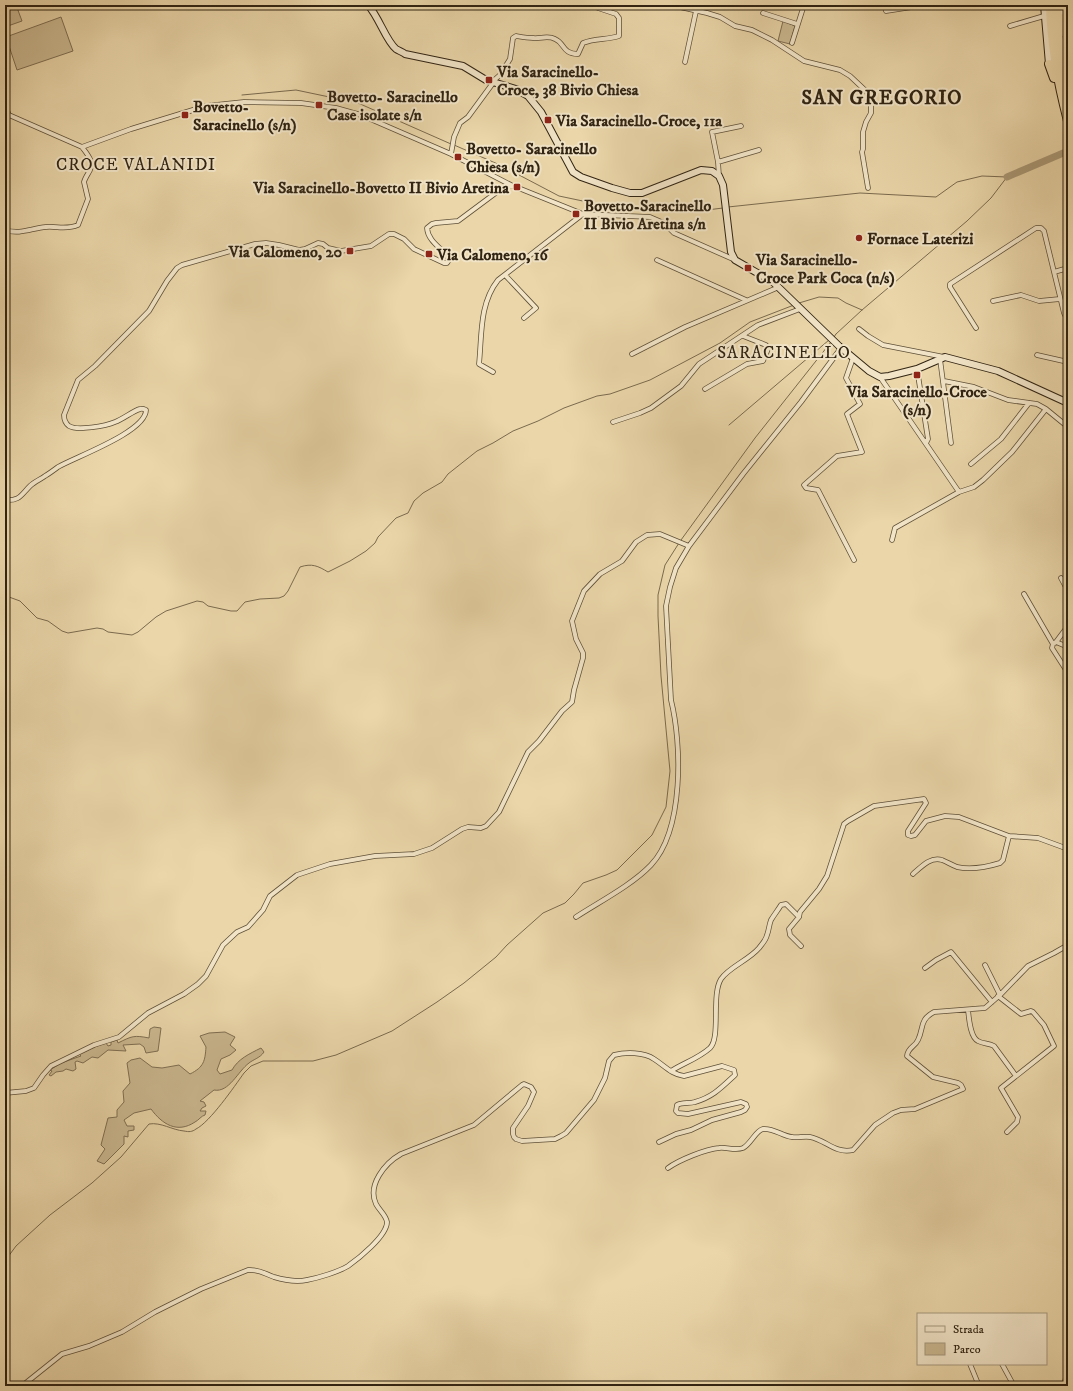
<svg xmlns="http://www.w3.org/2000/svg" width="1073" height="1391" font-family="'IM FELL DW Pica',serif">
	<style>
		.green { fill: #cbb890; stroke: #7e6e52 }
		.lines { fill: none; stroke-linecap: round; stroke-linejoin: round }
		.stream { stroke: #7a6a4e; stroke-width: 1 }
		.river { stroke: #ab9976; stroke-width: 7 }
		.street-casing { stroke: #5f5038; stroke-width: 5.5 }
		.secondary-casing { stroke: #312413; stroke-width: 8 }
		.highway-casing { stroke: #312413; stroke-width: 10 }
		.street { stroke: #f1e4c7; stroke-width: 4 }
		.secondary { stroke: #f1e4c7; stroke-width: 6 }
		.highway { stroke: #ead6a9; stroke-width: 8 }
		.poi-dot { fill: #8f2418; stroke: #f1e4c7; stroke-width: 1.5 }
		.labels { text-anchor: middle; stroke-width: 4; stroke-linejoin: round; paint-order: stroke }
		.poi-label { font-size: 16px; font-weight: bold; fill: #312413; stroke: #f1e4c7; text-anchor: start }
		.neighbourhood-label { font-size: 17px; letter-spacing: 1px; fill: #312413; stroke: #f1e4c7 }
		.district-label { font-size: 20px; font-weight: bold; letter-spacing: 1px; fill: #312413; stroke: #f1e4c7 }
	</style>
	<rect width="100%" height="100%" fill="#ead6a9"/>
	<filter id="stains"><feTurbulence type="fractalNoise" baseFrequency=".005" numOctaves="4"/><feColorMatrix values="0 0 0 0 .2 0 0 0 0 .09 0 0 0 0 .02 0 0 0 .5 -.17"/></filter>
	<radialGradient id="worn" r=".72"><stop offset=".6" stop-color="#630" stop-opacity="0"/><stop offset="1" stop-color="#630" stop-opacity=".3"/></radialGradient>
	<path class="green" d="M5 5H16L22 21 5 27Z
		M61 17 73 51 17 70 6 37Z
		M783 21 795 26 790 44 778 41Z
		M154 1027 161 1028 158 1051 146 1053 144 1047 140 1044 123 1045 126 1051 108 1050 98 1058 92 1057 83 1063 77 1061 75 1062 76 1069 73 1071 66 1069 63 1071 56 1072 51 1076 49 1075 52 1071 50 1070 61 1063 81 1056 79 1054 97 1046 106 1043 108 1046 111 1045V1042L117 1040 118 1043C132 1036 134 1035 149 1038L150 1029Z
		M225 1032 235 1037 230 1045 236 1050 230 1055 221 1059 217 1070 220 1074 232 1070C238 1059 249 1054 261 1048L264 1052C260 1058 254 1059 249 1063 238 1071 229 1093 214 1090L200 1101 204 1102 206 1106 202 1108 200 1111H206L205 1115C201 1116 199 1120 195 1122 177 1134 162 1124 151 1109L134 1113 124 1120 127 1126H134V1130L128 1131V1137L124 1136V1144L104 1164 97 1161 105 1149 101 1145 108 1118 117 1117V1110L124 1102 123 1091 130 1083 127 1063 131 1060 140 1058 152 1067 162 1068 179 1065 190 1074C204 1067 205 1061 206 1047L200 1036 209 1033Z"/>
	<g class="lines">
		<path class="stream" d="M242 95 296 90 358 103 451 144
			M454 145 500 165 559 196 616 208 691 212 723 208
			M728 207 860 193 936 197 957 182 982 176 1007 177
			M799 303 819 297 838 298 846 303 862 310
			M836 334 862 310 967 221 991 198 1007 177
			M834 337 836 334
			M729 425 829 340
			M681 540 755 438 831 342
			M5 599 9 597 20 601 37 618 48 621 62 631 68 633 97 628 103 629 108 632 132 635 138 632 156 617 166 611 197 601 203 602 208 606 231 611H237L245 602 260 599 279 598 284 596 288 591 300 567C312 563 318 566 328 572L350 561 366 551 375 543 378 537 396 518 408 513 414 501 423 493 442 482 448 474 477 451 493 443 513 431 538 421 564 408 597 396 610 394 650 380 720 343 750 322 794 305
			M5 1261 16 1246 50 1215 92 1183 121 1157 149 1124C161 1122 172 1130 184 1131 189 1132 192 1132 196 1129 210 1122 234 1087 244 1073L251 1066 263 1061H313L336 1055 392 1031 437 1002 464 983 496 957 507 945 543 913 565 903 574 894 583 883 606 875 617 870 652 835 666 807 670 771 661 676 658 616V595L665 565 679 543"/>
		<path class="river" d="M1007 177 1068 151"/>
		<g class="street-casing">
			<path id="street" d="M671 5 707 13 720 17 735 26 752 30 772 40 804 61 840 70 850 76 867 92 871 102V113L866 122 863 132V149L862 152 868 188
				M884 5 886 11 925 5
				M1031 5 1044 7
				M763 13 797 24
				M1010 26 1044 16
				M792 43 804 5
				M685 62 696 11
				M492 82 500 75 510 59 513 38 516 36C522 37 527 38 533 38 540 39 548 35 555 39 565 43 562 54 578 54L583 43C595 38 607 40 619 36V18L616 14 598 8V5
				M5 84C7 94 4 107 9 115L82 147 131 129 206 106 244 102 301 103 336 108 361 115 451 154 511 185 583 214 650 217 664 223 674 233 735 260
				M451 154 454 137 460 123 468 117 493 83
				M718 162 759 150
				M719 176 718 162 712 132 741 126
				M5 230C20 235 32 228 46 227 57 226 66 230 78 225L88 199 84 182C85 178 88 174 90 170 94 161 87 154 82 147
				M5 246 6 251 5 256
				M657 260 746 300
				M1054 272 1068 268
				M505 275 536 308 524 318
				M993 301 1021 295 1039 301 1060 299
				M976 328 950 287V284L1036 228H1041L1044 231 1064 313 1068 321
				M859 329 868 336 883 345 944 357
				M632 354 685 327 779 287
				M1037 355 1068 362
				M853 358 846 378 860 404 847 414 862 452 837 456 804 485 806 488 818 490 854 560
				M940 359 951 443
				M917 369 928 439 926 443
				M493 372 479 364C482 336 479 304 498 280L583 214
				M880 377 959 492 895 528 892 540
				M944 381 974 387 1008 400 1037 404 1046 409 1068 427
				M705 389 747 364 763 361 768 349 766 345 743 336
				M613 422 640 413 651 408 681 386 699 364 758 325 800 309
				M971 464 1001 439 1029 403
				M959 492 974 487 983 480 1012 452 1046 409
				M5 500C20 501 21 495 30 486 34 482 41 479 45 476 50 473 54 470 58 467 75 457 146 432 146 410 144 409 143 408 140 409 133 411 123 419 115 422 106 426 77 431 69 426 65 423 64 420 64 415L78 380 95 366 149 311 167 281 177 268 182 265 255 244 266 243 279 245 299 250 305 249 318 243 323 244 328 248 341 251 371 246 389 234H394L404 239 414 249 444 263H447L449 260C446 250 428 243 427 228L432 224 436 223 458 221 501 189 511 185
				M1061 578 1068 591
				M1024 594 1053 644 1052 648 1068 673
				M1056 642 1068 647
				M1053 644 1056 642 1068 626
				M913 874C921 867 931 856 942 860 947 862 952 865 957 867 970 870 987 867 1000 863L1003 860 1009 836
				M576 917C599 902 632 885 651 865 684 830 682 744 671 700L666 606 670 587 676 568 689 546 743 474 801 402 841 348
				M801 946 790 935 789 929 799 917 800 912 819 889 827 876 844 824 848 821 874 806 924 799 926 803 908 831V835L911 836 915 835 926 821 945 816 959 817 1009 836 1038 838 1068 849
				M985 965 1000 995
				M925 968 936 960 951 952 992 1002
				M998 996 1021 1014 1031 1011 1033 1012 1044 1025 1054 1046 1001 1088 1018 1117 1017 1122 1007 1132
				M968 1010C969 1018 970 1037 978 1041 983 1044 989 1043 994 1046L1016 1076
				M671 1071C684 1063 699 1058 710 1048 721 1037 711 995 721 979 729 967 749 960 759 948 762 944 766 940 767 935 769 930 769 925 771 920 774 915 778 910 781 905L786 904 799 917
				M5 1093 26 1091 34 1088 43 1075 51 1066 94 1045 119 1037 148 1013 184 994 198 984 206 976 223 945 237 932 248 927 263 910 270 896 297 875 330 864 375 856 414 854 432 848 462 829 468 827 481 828 486 826 499 812 528 752 539 741 562 711 572 702 574 690 583 658V653L576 639 572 621 584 591 600 574 622 561 636 542 647 535 660 534 689 546
				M668 1168C679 1160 706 1149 719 1148 727 1147 735 1151 743 1148 751 1144 756 1130 763 1129 774 1128 782 1136 792 1137 798 1138 804 1136 810 1137 826 1140 835 1154 853 1150L875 1125 893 1113 901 1110 915 1109 963 1089 961 1085 958 1083 933 1077 907 1056C908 1047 915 1047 918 1040 924 1028 919 1020 934 1012L985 1008 1000 995 1028 966 1054 953 1068 945
				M970 1364 979 1386
				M1002 1364 1014 1386
				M22 1386 62 1354 89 1346 122 1332 155 1312 201 1289 248 1270C259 1269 265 1274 274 1277 284 1280 297 1282 307 1280 318 1278 338 1272 348 1266 358 1259 387 1236 387 1222 386 1215 379 1210 376 1204 367 1185 385 1163 401 1154L474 1125 522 1085 524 1084 531 1087 534 1092 528 1106 513 1128V1134L514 1137 516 1139 522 1141 555 1139 561 1136 566 1133 594 1100 605 1078 609 1061 614 1055C626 1052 644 1052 654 1059 665 1066 671 1074 684 1076L722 1066 734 1070 735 1075C722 1087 713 1097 695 1102 689 1104 683 1102 677 1105L676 1111 678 1113 688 1114 741 1102 746 1104 747 1107 745 1110 741 1112 712 1120 691 1130 676 1134 659 1142
				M1064 1386 1068 1368"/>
		</g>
		<g class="secondary-casing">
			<path id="secondary" d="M368 5C379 17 386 41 396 49 399 51 403 52 405 54L463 66 486 80 516 89 528 96 541 112 573 172 581 177 612 188 630 193H642L701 170 712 171 719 176 723 185 731 252 735 260 773 282 839 346 869 371 880 377 889 376 917 369 945 357 998 371 1068 403
				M1044 5 1049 64
				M1063 5V18"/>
		</g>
		<g class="highway-casing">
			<path id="highway" d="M1050 5C1051 45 1058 83 1068 121
				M1057 5 1060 57 1068 94
				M1062 32 1063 18
				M1049 64 1054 78"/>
		</g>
		<use href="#street" class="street"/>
		<use href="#secondary" class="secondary"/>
		<use href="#highway" class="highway"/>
	</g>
	<g class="poi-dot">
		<rect x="485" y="76" width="8" height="8" rx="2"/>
		<rect x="315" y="101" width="8" height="8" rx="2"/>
		<rect x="181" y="111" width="8" height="8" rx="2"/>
		<rect x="544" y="116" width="8" height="8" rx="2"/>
		<rect x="454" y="153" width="8" height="8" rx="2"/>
		<rect x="513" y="183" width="8" height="8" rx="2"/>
		<rect x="572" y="210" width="8" height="8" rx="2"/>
		<circle cx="859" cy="238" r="4"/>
		<rect x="346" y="247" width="8" height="8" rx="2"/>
		<rect x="425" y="250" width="8" height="8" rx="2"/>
		<rect x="744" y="264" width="8" height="8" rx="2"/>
		<rect x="913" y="371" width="8" height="8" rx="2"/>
	</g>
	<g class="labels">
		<g class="poi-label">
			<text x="497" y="77">Via Saracinello-<tspan x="497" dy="18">Croce, 38 Bivio Chiesa</tspan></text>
			<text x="327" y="102">Bovetto- Saracinello<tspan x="327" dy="18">Case isolate s/n</tspan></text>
			<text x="193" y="112">Bovetto-<tspan x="193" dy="18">Saracinello (s/n)</tspan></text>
			<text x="556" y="126">Via Saracinello-Croce, 11a</text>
			<text x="466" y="154">Bovetto- Saracinello<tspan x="466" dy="18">Chiesa (s/n)</tspan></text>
			<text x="509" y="193" text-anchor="end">Via Saracinello-Bovetto II Bivio Aretina</text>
			<text x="584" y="211">Bovetto-Saracinello<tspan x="584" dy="18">II Bivio Aretina s/n</tspan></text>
			<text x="867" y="244">Fornace Laterizi</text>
			<text x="342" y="257" text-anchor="end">Via Calomeno, 20</text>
			<text x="437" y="260">Via Calomeno, 16</text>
			<text x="756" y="265">Via Saracinello-<tspan x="756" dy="18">Croce Park Coca (n/s)</tspan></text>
			<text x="917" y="397" text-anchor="middle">Via Saracinello-Croce<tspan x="917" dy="18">(s/n)</tspan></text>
		</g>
		<g class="neighbourhood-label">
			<text x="136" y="170">CROCE VALANIDI</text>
			<text x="784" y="358">SARACINELLO</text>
		</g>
		<g class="district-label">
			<text x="882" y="104">SAN GREGORIO</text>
		</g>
	</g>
	<rect width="1073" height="1391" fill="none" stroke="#ead6a9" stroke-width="20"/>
	<rect x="6" y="6" width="1061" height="1379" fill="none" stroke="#312413" stroke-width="2"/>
	<rect x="10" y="10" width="1053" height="1371" fill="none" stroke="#312413"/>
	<rect x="917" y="1313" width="130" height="52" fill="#f1e4c7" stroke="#a4977f"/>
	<rect x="925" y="1326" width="20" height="6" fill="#f1e4c7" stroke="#a4977f"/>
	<text x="953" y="1333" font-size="12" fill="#312413">Strada</text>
	<rect x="925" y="1343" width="20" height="12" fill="#cbb890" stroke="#a4977f"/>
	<text x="953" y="1353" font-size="12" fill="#312413">Parco</text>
	<rect width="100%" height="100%" filter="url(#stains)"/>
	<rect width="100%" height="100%" fill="url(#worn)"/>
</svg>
